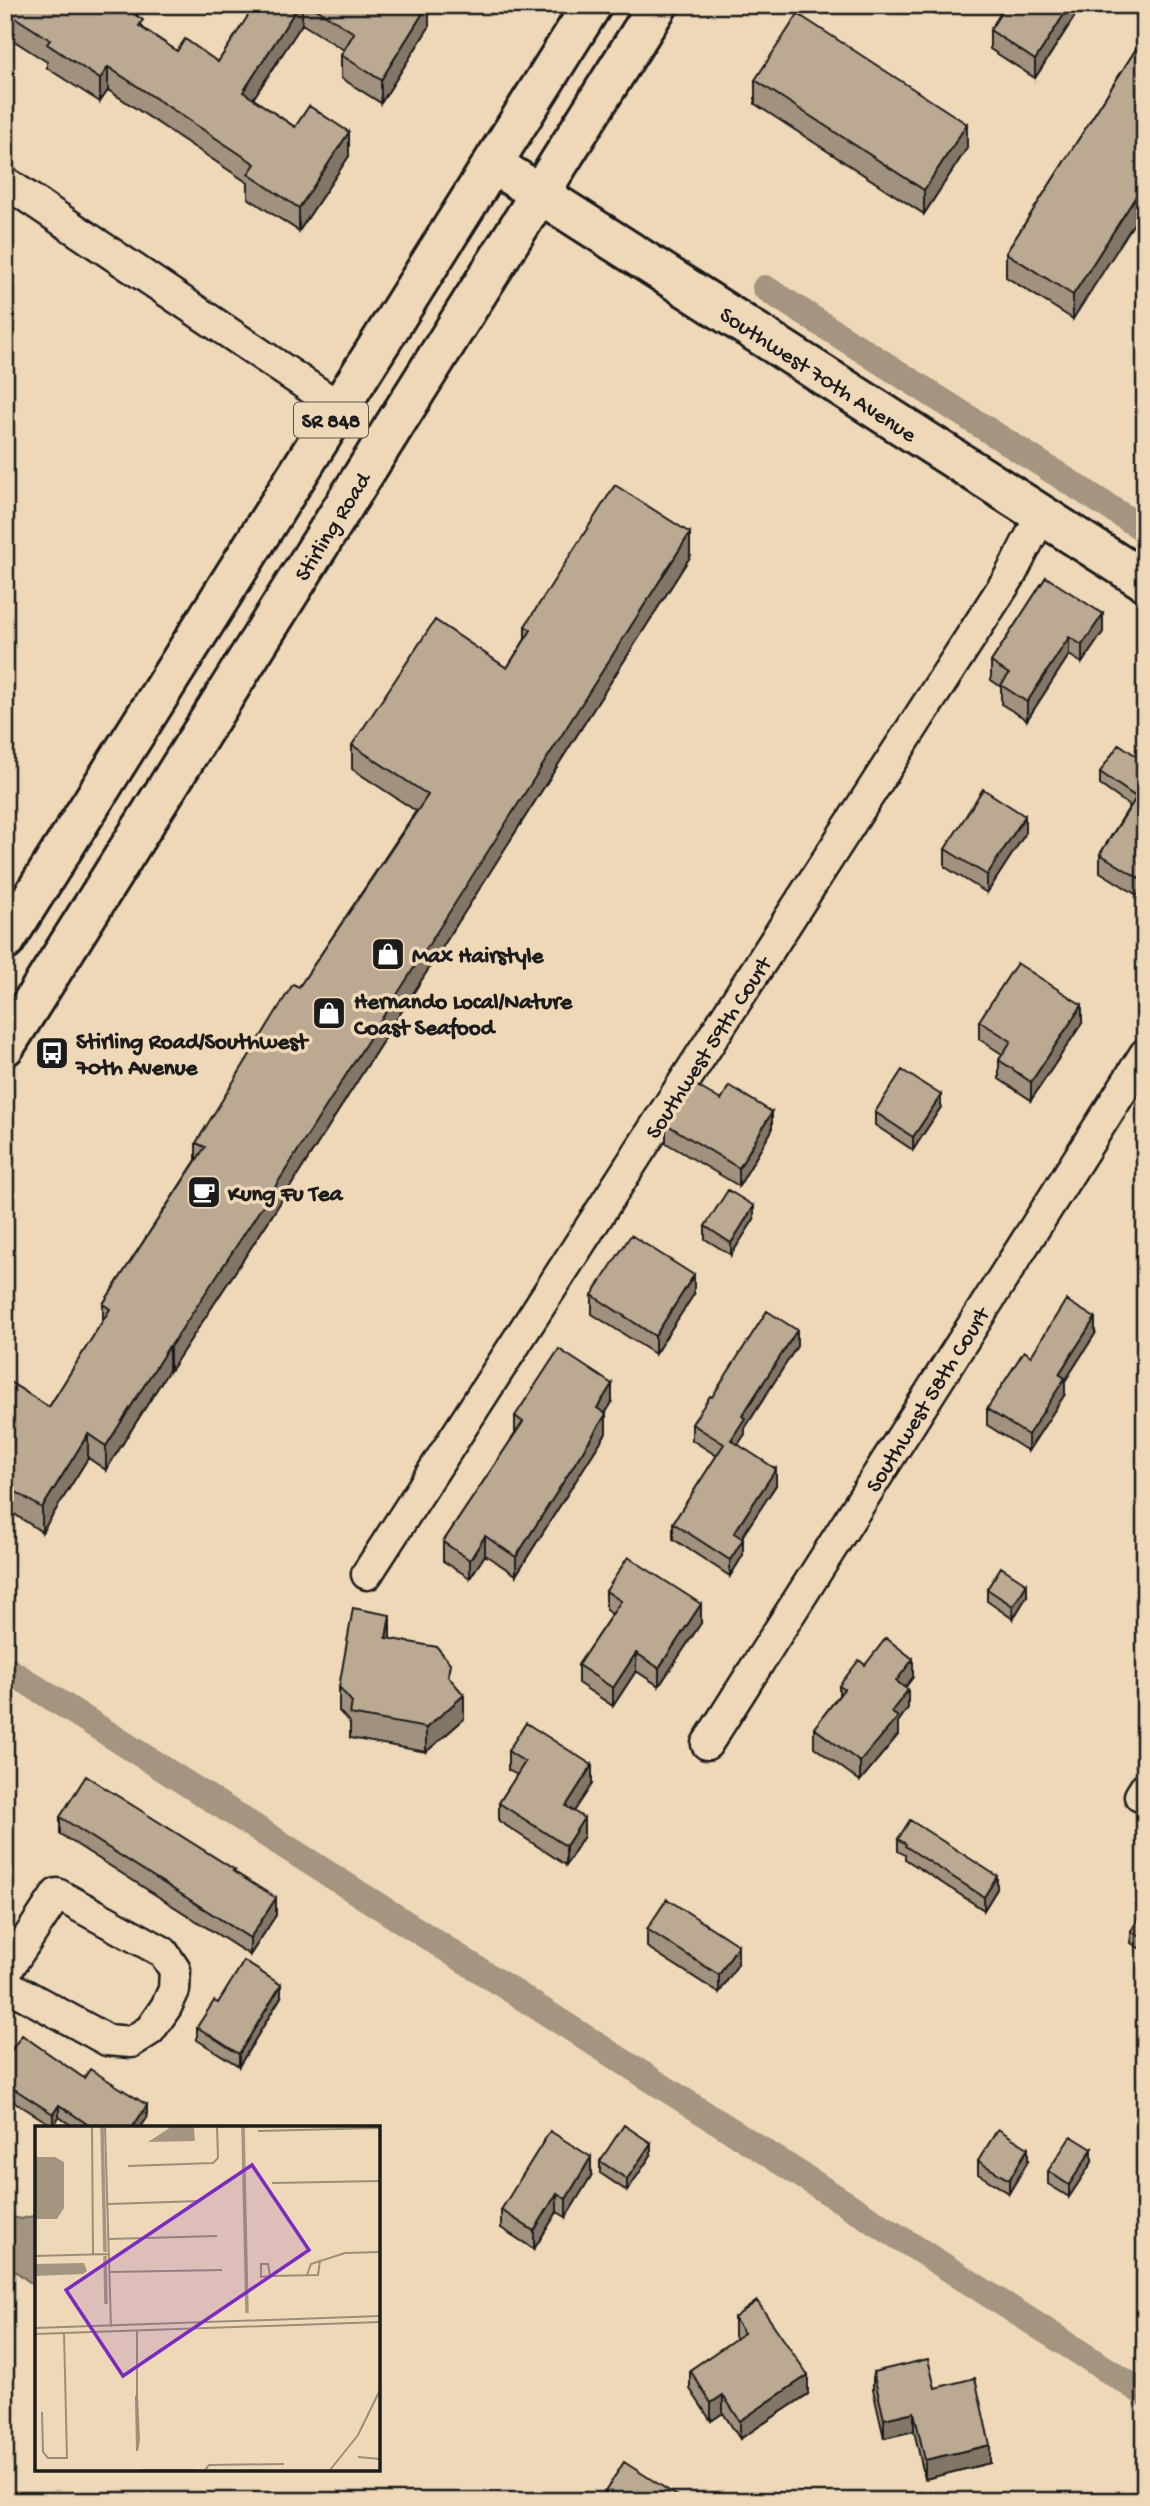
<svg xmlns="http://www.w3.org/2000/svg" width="1150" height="2506" font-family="'Gochi Hand',sans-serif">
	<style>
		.water { fill: #a49581; stroke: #6e6559; stroke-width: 2 }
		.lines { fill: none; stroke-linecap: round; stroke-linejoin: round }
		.canal { stroke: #a49581; stroke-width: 26 }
		.minor-casing { stroke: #1c1c1c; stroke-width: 35 }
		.tertiary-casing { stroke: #1c1c1c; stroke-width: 44 }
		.primary-casing { stroke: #1c1c1c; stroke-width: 44 }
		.minor { stroke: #efd8b8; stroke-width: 30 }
		.tertiary { stroke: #efd8b8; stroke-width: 38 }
		.primary { stroke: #efd8b8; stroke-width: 38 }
		.wall { fill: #a1917e; stroke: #1c1c1c; stroke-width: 2 }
		.shaded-wall { fill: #837666; stroke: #1c1c1c; stroke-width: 2 }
		.building { fill: #bba992; stroke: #1c1c1c; stroke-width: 2 }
		.labels { text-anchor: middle; stroke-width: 7; stroke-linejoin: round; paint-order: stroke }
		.shield { fill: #efd8b8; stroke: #5b544b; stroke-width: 2 }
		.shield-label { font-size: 21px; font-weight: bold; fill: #1c1c1c }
		.street-label { font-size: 23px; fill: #1c1c1c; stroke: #efd8b8 }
		.poi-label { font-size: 23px; font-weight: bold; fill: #1c1c1c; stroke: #efd8b8; text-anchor: start }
		.inset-river { fill: none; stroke: #a49581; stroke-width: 3.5 }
		.inset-road { fill: none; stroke: #9b8d7a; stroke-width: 2 }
		.view { fill: #7b2cbf; fill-opacity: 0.15; stroke: #7b2cbf; stroke-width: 3.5 }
		.inset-edge { fill: none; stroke: #1c1c1c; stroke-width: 3.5 }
	</style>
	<rect width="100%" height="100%" fill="#efd8b8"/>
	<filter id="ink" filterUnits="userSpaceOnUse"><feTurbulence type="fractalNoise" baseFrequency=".0143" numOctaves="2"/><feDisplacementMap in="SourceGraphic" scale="14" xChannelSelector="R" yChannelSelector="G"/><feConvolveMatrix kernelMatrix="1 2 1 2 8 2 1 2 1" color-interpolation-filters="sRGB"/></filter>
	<g filter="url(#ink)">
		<path class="water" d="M5 2215 21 2219 37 2215V2288L5 2263Z"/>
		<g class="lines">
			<path class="canal" d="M765 288 1145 530
				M5 1668 1145 2394"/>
			<g class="minor-casing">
				<path id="minor" d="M5 182 339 407
					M367 1574 1010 576 1041 516
					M707 1744 1145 1054
					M1140 1796 1145 1788
					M5 1973 57 1894 163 1952 175 1970 174 1990 166 2007 150 2030 131 2042 107 2040 5 1984"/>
			</g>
			<g class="tertiary-casing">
				<path id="tertiary" d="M493 164 1145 581"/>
			</g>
			<g class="primary-casing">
				<path id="primary" d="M5 941 592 5
					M5 1046 658 5"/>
			</g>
			<use href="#minor" class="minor"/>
			<use href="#tertiary" class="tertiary"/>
			<use href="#primary" class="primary"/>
		</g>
		<path class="wall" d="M5 5H138V17L143 28 177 51 218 62 254 8 249 5H429V27L381 103 341 78V55L344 50 302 24 253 99 295 127 349 156 299 231 248 198V183L108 90 100 102 47 68V62L5 35Z
			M1006 5H1082L1035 78 990 49V30Z
			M1145 35 1073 319 1006 277V253Z
			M755 80 967 148 924 214 755 104Z
			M690 557 273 1214 170 1371 169 1370 106 1470 88 1458 42 1532 5 1508V1379L49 1407 103 1321V1304L196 1160V1143L299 987 416 811 352 769V745L507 668 525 639V626Z
			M1046 577 1103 632 1082 663 1069 655 1027 720 1001 704V687L991 680V662Z
			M1145 762V797L1141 802 1145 804V900L1100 872V854L1130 806 1100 785V772Z
			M1025 834 987 893 945 867V849Z
			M979 1021 1082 1023 1031 1100 999 1079V1060L1002 1054 979 1039Z
			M721 1100 772 1130 739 1186 666 1143V1124Z
			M941 1107 913 1150 875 1125V1112Z
			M754 1219 731 1255 705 1239V1226Z
			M694 1294 655 1354 592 1314V1295Z
			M1095 1334 1065 1381V1394L1028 1451 987 1425V1409L1031 1356Z
			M797 1346 745 1428V1434L738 1444 776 1485 741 1538 743 1555 730 1576 673 1539V1523L717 1456 692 1440V1424L712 1397Z
			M612 1402 605 1414 606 1433 516 1575 485 1555 470 1578 443 1561V1542L515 1434V1416Z
			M987 1589 1027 1596 1013 1619 987 1601Z
			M606 1591 701 1623 659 1686 636 1671 613 1706 578 1683V1665L612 1614 606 1610Z
			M390 1639 450 1678 464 1719 426 1752 350 1738V1723L339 1711V1687Z
			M865 1665 913 1677 905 1688 908 1708 898 1722V1735L860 1781 814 1747V1728L839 1695V1686Z
			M508 1751 592 1784 574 1811 584 1836 566 1865 499 1821V1803L517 1775 508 1770Z
			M60 1817 235 1872 276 1915 250 1955 60 1834Z
			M898 1839 997 1889 984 1910 905 1859V1855L898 1851Z
			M1145 1909V1952L1131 1943V1931Z
			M647 1929 738 1964 719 1993 647 1947Z
			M281 1997 239 2066 197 2040V2027L218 2003Z
			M5 2059 84 2078 147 2118 140 2128H75L59 2117 53 2126 5 2096Z
			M651 2155 627 2191 600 2173V2161Z
			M978 2161H1028L1009 2193 978 2174Z
			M1092 2162 1069 2197 1048 2184V2171Z
			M591 2176 566 2217 557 2212 534 2249 501 2228V2210Z
			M734 2318 808 2394 740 2439 723 2413 711 2421 690 2389V2370L736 2339 734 2336Z
			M873 2372 935 2388 990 2463 925 2479 914 2431 884 2438 873 2390Z
			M603 2495 685 2501H603Z"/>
		<path class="shaded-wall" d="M133 5H138V20L129 11Z
			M299 5H302V24L249 105 243 92Z
			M428 5H429V27L381 103V80Z
			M1070 5H1082L1035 78V60Z
			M108 67V90L100 102V79Z
			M967 124V148L924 214V190Z
			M349 132V156L299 231V208Z
			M1145 182V206L1073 319V295Z
			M690 533V557L273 1214 170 1371V1347Z
			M1103 614V632L1082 663V645Z
			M1069 637V655L1027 720V702Z
			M1145 784V797L1136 810V797Z
			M1025 816V834L987 893V875Z
			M1082 1005V1023L1031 1100V1082Z
			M941 1095V1107L913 1150V1137Z
			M772 1112V1130L739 1186V1168Z
			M754 1206V1219L731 1255V1243Z
			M694 1275V1294L655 1354V1336Z
			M1095 1318V1334L1065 1381V1394L1028 1451V1435L1059 1374Z
			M797 1330V1346L745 1428V1434L731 1455V1440L742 1416Z
			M169 1346V1370L106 1470V1446Z
			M612 1384V1402L597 1426V1408Z
			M606 1414V1433L516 1575V1557Z
			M88 1434V1458L42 1532V1508Z
			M776 1469V1485L734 1549V1533Z
			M485 1536V1555L470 1578V1560Z
			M743 1539V1555L730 1576V1560Z
			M1027 1584V1596L1013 1619V1606Z
			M701 1604V1623L659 1686V1668Z
			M390 1615V1639L386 1638Z
			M636 1653V1671L613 1706V1688Z
			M913 1659V1677L896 1699V1681Z
			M908 1690V1708L898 1722V1735L860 1781V1762L891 1712Z
			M464 1695V1719L426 1752V1728Z
			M592 1765V1784L566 1824V1806Z
			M584 1818V1836L566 1865V1846Z
			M997 1876V1889L984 1910V1897Z
			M276 1898V1915L250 1955V1938Z
			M738 1945V1964L719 1993V1975Z
			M281 1985V1997L239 2066V2054Z
			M59 2105V2117L53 2126V2114Z
			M147 2105V2118L140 2128H132Z
			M651 2143V2155L627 2191V2179Z
			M1028 2148V2161L1009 2193V2180Z
			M1092 2149V2162L1069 2197V2185Z
			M591 2157V2176L566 2217V2199Z
			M557 2193V2212L534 2249V2231Z
			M808 2375V2394L740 2439V2421Z
			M723 2395V2413L711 2421V2403Z
			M914 2412V2431L884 2438V2419Z
			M990 2445V2463L925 2479V2460Z"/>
		<path class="building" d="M5 5H133L129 11 143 20 139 26 177 51 185 39 218 62 255 5H299L243 92 295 127 309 106 349 132 299 208 248 174 255 164 108 67 100 79 47 44 50 40 5 11Z
			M310 5H428L381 80 341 55 354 33Z
			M1006 5H1070L1035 60 990 30Z
			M798 14 967 124 924 190 755 80Z
			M1145 35V182L1073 295 1006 253Z
			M615 485 690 533 273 1190 170 1347 169 1346 106 1446 88 1434 42 1508 5 1485V1379L49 1407 110 1309 103 1304 205 1147 196 1143 293 984 299 987 428 795 352 745 435 620 507 668 531 630 525 626Z
			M1046 577 1103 614 1082 645 1069 637 1027 702 1001 685 1009 674 991 662Z
			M1119 744 1145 762V784L1136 797 1100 772Z
			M983 789 1025 816 987 875 945 849Z
			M1136 798 1145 804V882L1100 854Z
			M1017 963 1082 1005 1031 1082 999 1060 1011 1041 979 1021Z
			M902 1070 941 1095 913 1137 875 1112Z
			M692 1083 721 1100 729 1086 772 1112 739 1168 666 1124Z
			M728 1190 754 1206 731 1243 705 1226Z
			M631 1235 694 1275 655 1336 592 1295Z
			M1066 1300 1095 1318 1059 1374 1065 1378 1028 1435 987 1409 1024 1351 1031 1356Z
			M767 1311 797 1330 742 1416 745 1418 731 1440 776 1469 734 1533 743 1539 730 1560 673 1523 724 1444 692 1424 710 1396 712 1397Z
			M559 1349 612 1384 597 1408 606 1414 516 1557 485 1536 470 1560 443 1542 523 1422 515 1416Z
			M628 1557 701 1604 659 1668 636 1653 613 1688 578 1665 621 1601 606 1591Z
			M1001 1567 1027 1584 1013 1606 987 1589Z
			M353 1608 390 1615 386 1638 437 1647 450 1663 448 1676 464 1695 426 1728 350 1714 352 1702 339 1687Z
			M886 1638 913 1659 896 1681 908 1690 891 1712 898 1717 860 1762 814 1728 844 1689 839 1686 859 1660 865 1665Z
			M526 1723 592 1765 566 1806 584 1818 566 1846 499 1803 525 1762 508 1751Z
			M86 1776 235 1870 233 1871 276 1898 250 1938 60 1817Z
			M910 1820 997 1876 984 1897 905 1846 906 1844 898 1839Z
			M667 1899 738 1945 719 1975 647 1929Z
			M1145 1909V1939L1131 1931Z
			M244 1961 281 1985 239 2054 197 2027 214 2001 218 2003Z
			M22 2035 84 2078 90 2069 147 2105 132 2128H93L59 2105 53 2114 5 2083V2059Z
			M624 2125 651 2143 627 2179 600 2161Z
			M998 2129 1028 2148 1009 2180 978 2161Z
			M550 2131 591 2157 566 2199 557 2193 534 2231 501 2210Z
			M1071 2136 1092 2149 1069 2185 1048 2171Z
			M757 2301 808 2375 740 2421 723 2395 711 2403 690 2370 744 2333 734 2318Z
			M928 2359 935 2388 975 2378 990 2445 925 2460 914 2412 884 2419 873 2372Z
			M624 2462 685 2501H612L603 2495Z"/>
	</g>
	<defs>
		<g id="shop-square" transform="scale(1.75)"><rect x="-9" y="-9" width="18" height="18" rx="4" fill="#1c1c1c" stroke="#efd8b8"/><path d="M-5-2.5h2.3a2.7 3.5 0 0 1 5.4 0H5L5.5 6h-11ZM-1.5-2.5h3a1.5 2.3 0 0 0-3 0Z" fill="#fff"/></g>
		<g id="bus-square" transform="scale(1.75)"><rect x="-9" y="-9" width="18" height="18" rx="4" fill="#1c1c1c" stroke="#efd8b8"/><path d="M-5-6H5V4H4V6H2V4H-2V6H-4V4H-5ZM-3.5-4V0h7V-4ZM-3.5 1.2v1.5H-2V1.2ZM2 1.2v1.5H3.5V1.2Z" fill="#fff"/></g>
		<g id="cafe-square" transform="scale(1.75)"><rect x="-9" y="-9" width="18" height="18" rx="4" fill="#1c1c1c" stroke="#efd8b8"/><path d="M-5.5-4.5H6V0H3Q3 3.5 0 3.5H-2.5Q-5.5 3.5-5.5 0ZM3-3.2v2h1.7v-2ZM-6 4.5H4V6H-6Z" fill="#fff"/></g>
	</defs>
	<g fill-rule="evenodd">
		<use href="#shop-square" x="388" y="954"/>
		<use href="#shop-square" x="329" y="1013"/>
		<use href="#bus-square" x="52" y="1053"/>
		<use href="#cafe-square" x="204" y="1192"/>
	</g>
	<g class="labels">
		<rect class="shield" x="294" y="402.5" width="74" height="35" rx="5"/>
		<g class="shield-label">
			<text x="331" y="427">SR 848</text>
		</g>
		<g class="street-label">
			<text transform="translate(819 373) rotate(33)" y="8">Southwest 70th Avenue</text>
			<text transform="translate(331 526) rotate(-58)" y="8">Stirling Road</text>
			<text transform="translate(707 1047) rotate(-57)" y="8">Southwest 59th Court</text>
			<text transform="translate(926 1399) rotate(-58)" y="8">Southwest 58th Court</text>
		</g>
		<g class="poi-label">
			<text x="412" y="962">Max Hairstyle</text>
			<text x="354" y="1008">Hernando Local/Nature<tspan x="354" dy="26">Coast Seafood</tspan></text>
			<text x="76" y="1048">Stirling Road/Southwest<tspan x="76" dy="26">70th Avenue</tspan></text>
			<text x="228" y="1200">Kung Fu Tea</text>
		</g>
	</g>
	<g transform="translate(35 2126)">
		<rect width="345" height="345" fill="#efd8b8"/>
		<path d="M136 1H159L160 15 113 16ZM0 31H20L29 36V82L22 93H0ZM49 137 52 145 48 148 0 150V138Z" fill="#a49581"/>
		<path class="inset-river" d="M67 1 70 126M208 1 212 187M70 130 71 178"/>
		<path class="inset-road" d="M57 1 58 128M70 1 76 201M223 5 345 2M93 40 178 37 183 32 182 1M237 57 345 55M73 78 165 75M74 113 182 110M0 130 74 128M75 146 187 144M272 149 276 138 285 135M235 150 233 138H226V151L235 150 283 149 285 135 310 127 345 126M0 202 345 190M102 204V269M0 208 345 196M102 269 104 314 102 325 101 271ZM7 286 8 326 13 332H32L29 207M323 331 345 333M106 344H161M170 344 174 339 249 338M295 344 323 309 345 264"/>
		<path class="view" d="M217 39 274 124 88 250 31 164Z"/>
		<rect width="345" height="345" class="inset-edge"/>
	</g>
	<rect width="1150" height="2506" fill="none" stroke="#efd8b8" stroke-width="28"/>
	<rect x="14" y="14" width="1122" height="2478" fill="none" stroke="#1c1c1c" stroke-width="2.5" filter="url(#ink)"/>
</svg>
